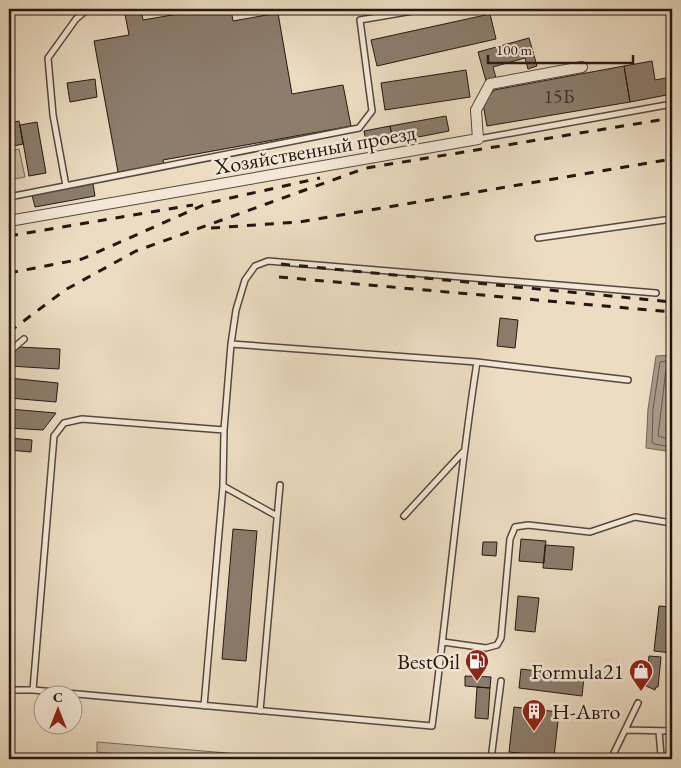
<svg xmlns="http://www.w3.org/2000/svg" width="681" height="768" font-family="'EB Garamond',serif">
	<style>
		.green { fill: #cabba4; stroke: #77695a }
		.water { fill: #a89986; stroke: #736557 }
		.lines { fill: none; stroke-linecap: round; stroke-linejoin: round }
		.shore { stroke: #66584c; stroke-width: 1 }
		.building { fill: #8c7d6d; stroke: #241711 }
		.service-casing { stroke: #56483d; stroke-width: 8 }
		.minor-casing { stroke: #56483d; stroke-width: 12 }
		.service { stroke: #f3e8d7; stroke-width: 5 }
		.minor { stroke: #f3e8d7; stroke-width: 10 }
		.rail { stroke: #241711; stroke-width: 3; stroke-dasharray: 9 9; stroke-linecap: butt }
		.labels { text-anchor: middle; stroke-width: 5; stroke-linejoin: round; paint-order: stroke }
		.number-label { font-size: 20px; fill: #3e3028 }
		.street-label { font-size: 22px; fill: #241711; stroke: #f3e8d7 }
		.poi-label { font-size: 22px; fill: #241711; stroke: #f3e8d7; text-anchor: end }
	</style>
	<rect width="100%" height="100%" fill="#ecdcc2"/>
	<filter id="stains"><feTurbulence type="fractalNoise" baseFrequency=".004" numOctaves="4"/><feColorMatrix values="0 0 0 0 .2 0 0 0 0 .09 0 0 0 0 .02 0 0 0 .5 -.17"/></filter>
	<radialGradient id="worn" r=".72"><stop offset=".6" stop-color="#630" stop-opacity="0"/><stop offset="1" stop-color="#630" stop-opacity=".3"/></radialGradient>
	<path class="green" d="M19 149 25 177 9 180V151Z
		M97 742 298 759H166L97 752Z"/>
	<path class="water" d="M672 355V452L646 448 648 409 656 356Z"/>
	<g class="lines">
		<path class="shore" d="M672 360 660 362 653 409 652 442 654 444 672 447
			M672 367 666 369 658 436 672 440
			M672 375 666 430 672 433"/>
	</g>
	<path class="building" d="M124 9H141L143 20 207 9H231L233 21 278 13 292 94 343 85 351 126 163 160 164 164 118 172 94 41 129 35Z
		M490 14 496 39 377 66 371 40Z
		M529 38 537 66 528 69 525 58 493 67 496 78 486 81 478 52Z
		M652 61 655 80 672 77V94L630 102 624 66Z
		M624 66 630 102 487 126 483 104 494 90Z
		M466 70 470 97 385 110 381 83Z
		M95 79 97 97 70 102 67 83Z
		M446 116 449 131 393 142 390 126Z
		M19 121 23 144 9 147V123Z
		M37 122 46 173 29 176 20 125Z
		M390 126 393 142 367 147 364 131Z
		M93 184 95 196 35 207 32 195Z
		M500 318 518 320 515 348 497 346Z
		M18 347 60 349 59 369 9 366V355Z
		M9 378 58 383 56 402 9 398Z
		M9 409 56 413 43 430 9 428Z
		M9 438 32 440 31 452 9 450Z
		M9 460H13L9 484Z
		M233 529 257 531 246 661 222 659Z
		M521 539 546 541 544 563 519 561Z
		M483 542H497L496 556 482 555Z
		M545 545 574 547 572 570 543 568Z
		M518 596 539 598 535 632 515 630Z
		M659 606 672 607V653L654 651Z
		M649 656 661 657 658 687H656L655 690 646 686Z
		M521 669 584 677 582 696 519 688Z
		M465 676 491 677 490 688 465 686Z
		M477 687 490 688 488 719 475 718Z
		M514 707 559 712 554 757 509 752Z"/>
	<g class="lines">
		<g class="service-casing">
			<path id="service" d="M478 139 672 104
				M66 186 53 115 48 58 76 19 88 9
				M9 197 359 128 372 111 360 20 424 9
				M538 238 672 219
				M231 344 477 362 628 380
				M9 352 24 339
				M223 486 277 516
				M404 516 463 452
				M443 642 486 648 497 645 501 638 510 539 515 527 528 525 590 532 635 517 672 523
				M9 690H33L432 726C448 605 458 483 477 362
				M33 690 54 436 64 423 82 419 224 430
				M204 706 223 486 224 430 231 344 236 310 245 280 255 266 268 261 656 293
				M260 711 280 485
				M626 730 672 731
				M659 731 661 756 664 759
				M491 759 501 681
				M611 759 638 703"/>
		</g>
		<g class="minor-casing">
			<path id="minor" d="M9 221 478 139 476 110 490 84 582 67"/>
		</g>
		<use href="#service" class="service"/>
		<use href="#minor" class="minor"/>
		<path class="rail" d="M211 228 299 222 672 159
			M9 236 193 205
			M281 264 672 302
			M9 273 82 259 208 203 320 178
			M279 277 672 312
			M9 332 65 290 136 251 366 168 672 118"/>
	</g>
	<defs>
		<g id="fuel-pin" transform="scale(1.25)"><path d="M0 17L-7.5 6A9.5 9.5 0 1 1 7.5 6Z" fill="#8f2418" stroke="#f3e8d7"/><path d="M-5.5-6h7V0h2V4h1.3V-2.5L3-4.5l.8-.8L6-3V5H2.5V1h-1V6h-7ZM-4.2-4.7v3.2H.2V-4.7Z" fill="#fff"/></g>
		<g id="shop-pin" transform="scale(1.25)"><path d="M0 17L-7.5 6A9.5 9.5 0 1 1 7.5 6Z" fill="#8f2418" stroke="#f3e8d7"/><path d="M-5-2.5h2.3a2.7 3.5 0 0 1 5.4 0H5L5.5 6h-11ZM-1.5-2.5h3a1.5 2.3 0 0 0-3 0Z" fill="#fff"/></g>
		<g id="building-pin" transform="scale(1.25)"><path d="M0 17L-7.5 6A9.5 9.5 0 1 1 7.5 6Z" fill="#8f2418" stroke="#f3e8d7"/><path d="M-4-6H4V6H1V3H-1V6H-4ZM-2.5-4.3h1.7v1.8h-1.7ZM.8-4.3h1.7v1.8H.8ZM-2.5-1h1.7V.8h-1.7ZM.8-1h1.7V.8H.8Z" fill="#fff"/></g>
	</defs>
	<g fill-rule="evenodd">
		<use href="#fuel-pin" x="477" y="661"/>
		<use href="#shop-pin" x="641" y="671"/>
		<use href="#building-pin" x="534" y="711"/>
	</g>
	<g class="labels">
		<g class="number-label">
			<text x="559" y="103">15Б</text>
		</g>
		<g class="street-label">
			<text transform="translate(315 149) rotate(-10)" y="8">Хозяйственный проезд</text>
		</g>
		<g class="poi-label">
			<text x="460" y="669">BestOil</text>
			<text x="624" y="679">Formula21</text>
			<text x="552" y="719" text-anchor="start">Н-Авто</text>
		</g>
	</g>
	<rect width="681" height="768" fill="none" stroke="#ecdcc2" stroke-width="30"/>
	<rect x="10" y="10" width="661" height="748" fill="none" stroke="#241711" stroke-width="2.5"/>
	<rect x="15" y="15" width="651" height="738" fill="none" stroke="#241711"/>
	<g transform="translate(58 710)"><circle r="24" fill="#f3e8d7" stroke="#a09488"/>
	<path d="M0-4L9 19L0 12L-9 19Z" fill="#8f2418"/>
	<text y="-8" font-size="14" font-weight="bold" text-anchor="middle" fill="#241711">С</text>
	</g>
	<path d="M488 55v8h145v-8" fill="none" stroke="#241711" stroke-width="2.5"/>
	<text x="496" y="55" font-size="15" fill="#241711" stroke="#f3e8d7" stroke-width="4" paint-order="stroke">100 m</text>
	<rect width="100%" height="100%" filter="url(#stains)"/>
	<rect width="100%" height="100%" fill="url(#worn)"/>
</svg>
